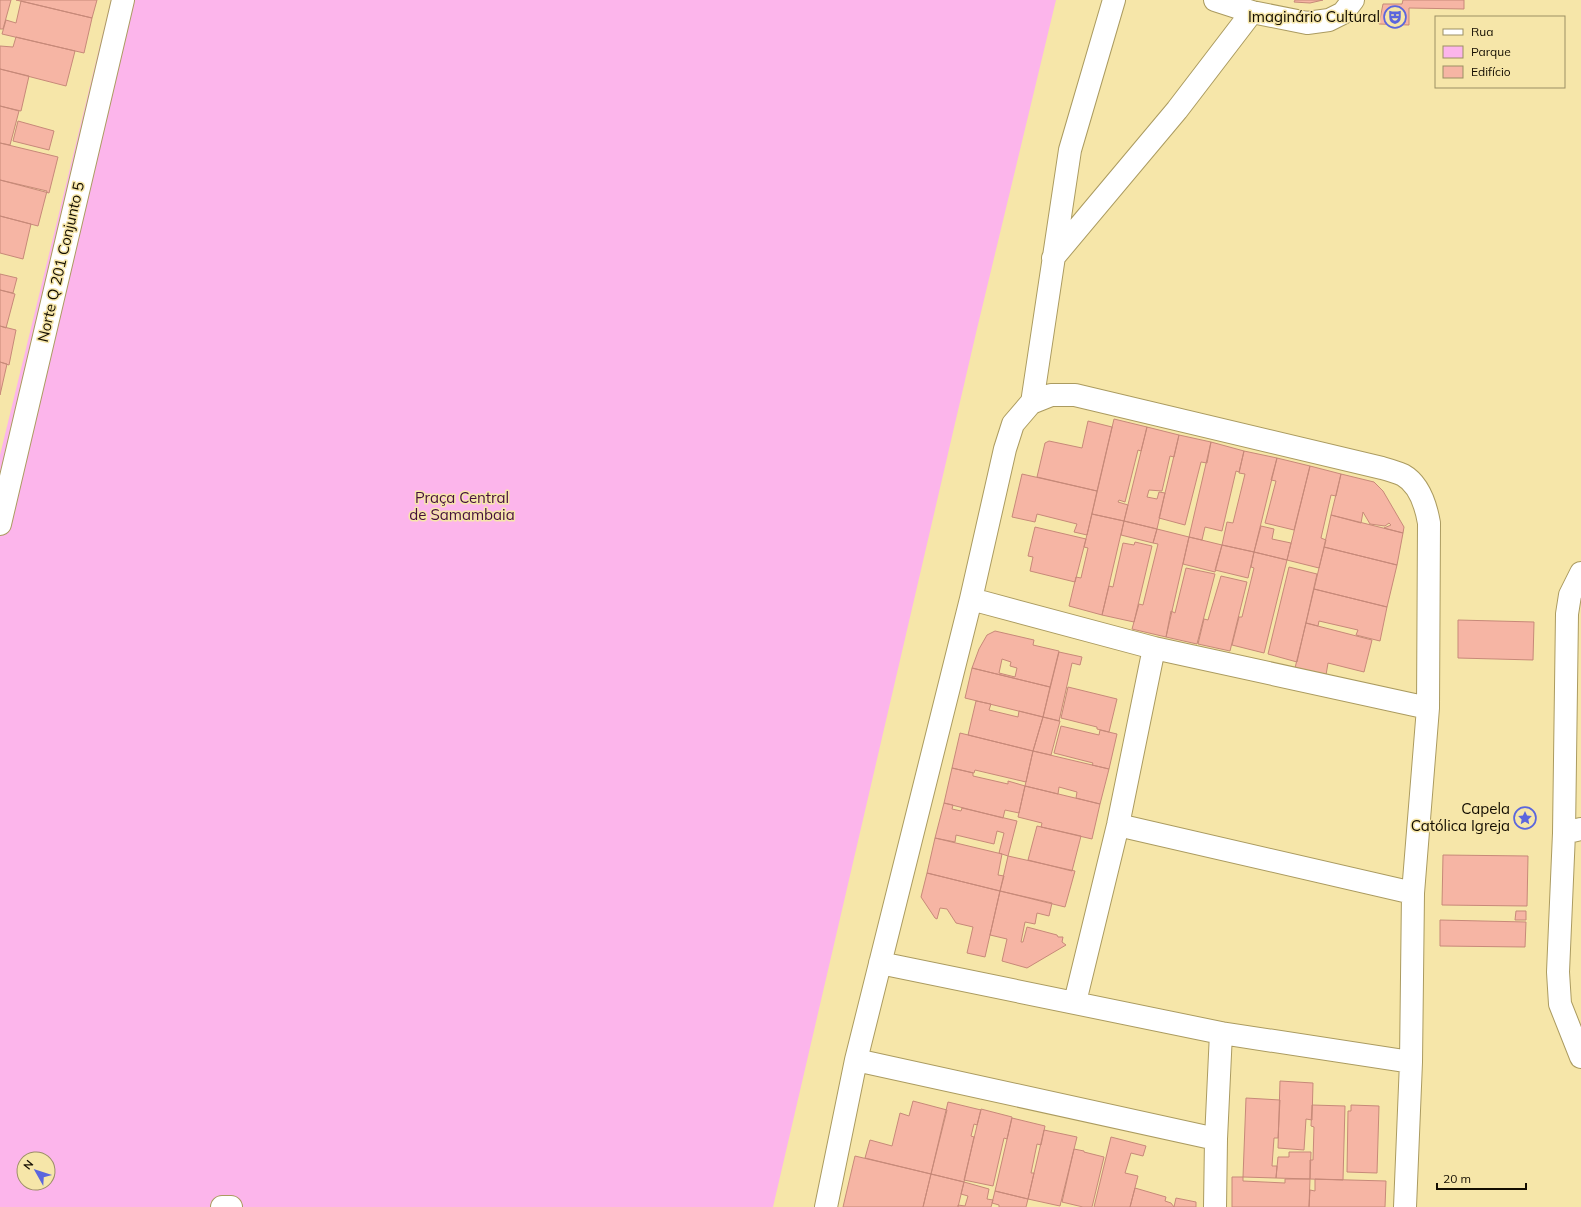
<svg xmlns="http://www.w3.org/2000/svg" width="1581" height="1207" font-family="Mulish,sans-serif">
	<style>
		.green { fill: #fcb5eb; fill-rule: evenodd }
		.building { fill: #f6b5a4; stroke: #c78979; fill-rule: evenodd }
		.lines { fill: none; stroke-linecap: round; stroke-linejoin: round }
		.minor-casing { stroke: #ab9b60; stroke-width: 24 }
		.tertiary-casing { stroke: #ab9b60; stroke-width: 24 }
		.minor { stroke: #fff; stroke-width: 22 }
		.tertiary { stroke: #fff; stroke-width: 22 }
		.labels { text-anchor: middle; stroke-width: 3; stroke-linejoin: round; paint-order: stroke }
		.poi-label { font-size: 15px; fill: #130d00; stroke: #f6e6a9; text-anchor: end }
		.street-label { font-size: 15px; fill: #130d00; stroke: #f6e6a9 }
		.park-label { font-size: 15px; fill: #450f3d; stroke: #f6e6a9 }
	</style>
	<rect width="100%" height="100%" fill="#f6e6a9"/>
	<path class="green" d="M111 0H1056L976 333 773 1207H0V455ZM24 1159H48V1183H24Z"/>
	<path class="building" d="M0 0H11L3 29H0Z
		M16 0H97L92 18Z
		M1295 0H1323L1310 3 1294 2Z
		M1403 0H1464V9L1409 8V25L1379 24 1383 4H1402Z
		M21 1 92 18 84 53 2 34 6 20 16 23Z
		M16 37 75 51 66 86 0 69V46L13 47Z
		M0 69 29 76 21 111 0 106Z
		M0 106 19 111 10 145 0 143Z
		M18 121 54 131 49 150 13 141Z
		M0 143 58 157 49 193 0 180Z
		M0 180 47 191 38 226 0 216Z
		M0 216 31 224 23 259 0 253Z
		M0 274 17 278 13 293 0 290Z
		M0 290 15 294 6 328 0 326Z
		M0 326 16 330 9 365 0 362Z
		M0 362 7 364 0 395Z
		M1114 419 1147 427 1141 451 1138 450 1125 502 1119 500 1118 502 1128 505 1124 521 1092 514Z
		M1088 421 1112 427 1097 491 1037 477 1045 443 1049 441 1082 448Z
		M1147 427 1179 435 1174 457 1170 456 1162 491 1149 490 1147 497 1157 499 1159 492 1165 493 1157 529 1124 521Z
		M1179 435 1211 442 1207 463 1201 462 1185 525 1159 518Z
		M1211 442 1244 451 1239 472 1236 471 1222 531 1205 527 1202 540 1189 537Z
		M1244 451 1277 458 1254 552 1222 545 1227 522 1233 523 1245 474 1239 473Z
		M1277 458 1310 466 1294 530 1265 523 1276 481 1271 480Z
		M1310 466 1341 474 1336 496 1331 495 1321 538 1326 540 1319 568 1287 560Z
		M1022 474 1097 491 1087 535 1074 532 1077 524 1037 514 1035 522 1012 517Z
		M1341 474 1374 482 1383 491 1404 527 1403 533 1384 528 1391 525 1389 523 1385 526 1370 524 1363 512 1361 523 1331 515Z
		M1092 514 1124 521 1102 615 1069 606 1076 577 1081 578 1088 548 1084 547Z
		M1331 515 1403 533 1397 565 1324 547Z
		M1124 521 1157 529 1153 543 1121 535Z
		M1261 526 1274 529 1272 539 1291 543 1287 560 1254 552Z
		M1035 527 1086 539 1075 582 1030 571 1033 557 1028 556Z
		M1157 529 1189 537 1166 637 1132 629 1139 604 1143 605 1158 544 1153 543Z
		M1189 537 1222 545 1215 572 1183 564Z
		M1135 542 1152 546 1134 622 1102 615 1109 586 1113 587 1123 543 1134 545Z
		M1222 545 1254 552 1248 578 1215 570Z
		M1324 547 1397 565 1387 607 1314 589Z
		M1254 552 1287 560 1264 653 1232 645 1239 617H1242L1254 568 1251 567Z
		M1289 567 1317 574 1297 662 1268 654Z
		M1186 568 1215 574 1197 644 1166 637 1171 611 1175 613Z
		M1221 576 1247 582 1230 651 1198 644 1204 619 1208 620Z
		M1314 589 1387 607 1380 641 1356 635 1358 630 1319 621 1318 626 1306 623Z
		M1458 620 1534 622 1533 660 1458 658Z
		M1306 623 1372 640 1364 672 1328 663 1326 675 1295 668Z
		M995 631 1034 640 1033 645 1059 651 1050 687 972 668 979 649 987 635ZM1002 659 1011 662 1010 666 1017 668 1015 677 999 673Z
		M1059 652 1082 657 1080 665 1072 663 1059 721 1043 717Z
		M972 668 1050 687 1043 717 965 698Z
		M1068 687 1117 699 1109 732 1097 729V727L1061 718Z
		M976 701 991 704 989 710 1018 717 1019 711 1043 717 1033 751 968 735Z
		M1043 717 1060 721 1051 755 1033 751Z
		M1061 726 1099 735 1100 730 1117 734 1109 769 1092 765 1093 763 1054 753Z
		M960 733 1033 751 1026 782 975 770 974 773 952 768Z
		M1033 751 1109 769 1100 804 1076 798 1077 792 1059 787 1058 794 1025 786Z
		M952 768 973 773V776L1008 784V781L1025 786 1019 813 1005 810 1003 818 944 803Z
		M1025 786 1100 804 1092 839 1041 827 1042 823 1018 817Z
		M944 803 953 805 952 809 961 811 962 808 1017 821 1008 856 999 853 1004 833 997 831 994 844 956 835 955 842 935 838Z
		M1037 826 1081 836 1072 871 1028 860Z
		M935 838 1002 854 998 875 1004 876 1000 891 927 873Z
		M1443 855 1528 856 1527 906 1442 905Z
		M1008 856 1075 871 1065 907 1000 891Z
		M927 873 1000 891 985 957 967 953 973 927 956 923 947 909 940 908 937 919 935 918 921 897Z
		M1000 891 1052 903 1049 916 1037 913 1035 924 1025 922 1021 942H1023L1027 927 1057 935 1058 937H1063L1062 942 1066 945 1027 968 1002 961 1007 939 990 935Z
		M1516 911H1526V920H1515Z
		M1440 920 1526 922 1525 947 1440 946Z
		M1280 1081 1313 1083 1312 1120 1306 1119 1304 1150 1278 1148Z
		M1246 1098 1280 1100 1278 1138H1274L1272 1166H1277L1276 1178 1243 1177Z
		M913 1101 947 1110 931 1174 865 1158 870 1140 892 1146 900 1113 909 1116Z
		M948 1102 981 1110 977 1125 974 1124 971 1136 974 1137 964 1182 931 1174Z
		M1312 1105 1345 1106 1343 1180 1310 1179V1160H1313L1314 1127 1311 1126Z
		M1351 1105 1379 1106 1377 1173 1347 1172 1348 1111H1351Z
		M981 1109 1012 1117 1007 1139 1004 1138 993 1186 964 1180Z
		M1012 1118 1045 1126 1041 1145 1037 1144 1031 1173H1034L1028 1199 995 1191Z
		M1044 1130 1077 1137 1060 1206 1028 1199Z
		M1111 1137 1146 1146 1143 1156 1131 1153 1125 1173 1138 1176 1130 1207H1094Z
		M1074 1149 1084 1151V1152L1104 1157 1092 1207H1083L1062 1202Z
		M1289 1152H1311L1310 1179 1276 1178 1278 1157H1289Z
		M855 1156 931 1174 923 1207H843Z
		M931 1174 964 1182 958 1207H923Z
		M1232 1177H1243V1181L1285 1183V1179H1310L1309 1207H1232Z
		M1315 1179 1386 1181 1385 1207H1309L1310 1190 1315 1191Z
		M964 1182 989 1189 987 1199 993 1200 991 1207H958V1205L965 1206 968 1196 961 1194Z
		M1135 1188 1166 1197 1165 1201 1171 1203 1174 1207H1130Z
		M995 1191 1028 1199 1026 1207H999V1205L992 1203Z
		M1176 1198 1196 1202V1207H1174Z"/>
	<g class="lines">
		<g class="minor-casing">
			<path id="minor" d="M1215 0 1252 12 1307 23 1329 20 1343 13 1353 0
				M1053 258 1177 110 1252 12
				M1032 403 1070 150 1114 0
				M1581 573 1570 595 1567 614 1564 833 1581 829
				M971 599 1154 648
				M1118 825 1413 893
				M1564 833 1558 972 1560 1004 1581 1057
				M880 963 1221 1033 1411 1062
				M1075 1002 1118 825 1154 648 1428 708
				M856 1060 1216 1139
				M222 1207H231
				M826 1207 856 1060 971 599 1005 449 1013 424 1031 403 1051 395H1075L1382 468C1389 470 1396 472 1403 475 1419 484 1426 506 1429 523L1428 708 1413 893 1411 1062 1405 1207
				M1215 1207 1216 1139 1221 1033"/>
		</g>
		<g class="tertiary-casing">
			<path id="tertiary" d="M0 524 123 0"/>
		</g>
		<use href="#minor" class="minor"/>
		<use href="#tertiary" class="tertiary"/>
	</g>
	<defs>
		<g id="theatre-ring" transform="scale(1.15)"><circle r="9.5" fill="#f6e6a9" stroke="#5b66dd" stroke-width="1.5"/><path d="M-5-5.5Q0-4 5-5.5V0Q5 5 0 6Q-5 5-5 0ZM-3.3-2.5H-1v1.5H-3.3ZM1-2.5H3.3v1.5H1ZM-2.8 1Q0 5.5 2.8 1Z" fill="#5b66dd"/></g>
		<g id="sight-ring" transform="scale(1.15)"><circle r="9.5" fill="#f6e6a9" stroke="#5b66dd" stroke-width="1.5"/><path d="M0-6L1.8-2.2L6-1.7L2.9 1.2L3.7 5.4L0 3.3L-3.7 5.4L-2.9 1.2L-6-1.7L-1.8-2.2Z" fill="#5b66dd"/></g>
	</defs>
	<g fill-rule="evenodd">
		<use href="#theatre-ring" x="1395" y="17"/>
		<use href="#sight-ring" x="1525" y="818"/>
	</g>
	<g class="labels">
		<g class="poi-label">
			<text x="1380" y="22">Imaginário Cultural</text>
			<text x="1510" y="814">Capela<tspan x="1510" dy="17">Católica Igreja</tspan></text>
		</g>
		<g class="street-label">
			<text transform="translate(61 262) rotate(-77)" y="5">Norte Q 201 Conjunto 5</text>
		</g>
		<g class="park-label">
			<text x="462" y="503">Praça Central<tspan x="462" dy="17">de Samambaia</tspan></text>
		</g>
	</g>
	<rect x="1435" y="16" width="130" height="72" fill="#f6e6a9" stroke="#9b8f65"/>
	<rect x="1443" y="29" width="20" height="6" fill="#ffffff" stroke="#9b8f65"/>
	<text x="1471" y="36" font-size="12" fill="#130d00">Rua</text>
	<rect x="1443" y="46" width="20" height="12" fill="#fcb5eb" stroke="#9b8f65"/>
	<text x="1471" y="56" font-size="12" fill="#130d00">Parque</text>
	<rect x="1443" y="66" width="20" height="12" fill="#f6b5a4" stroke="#9b8f65"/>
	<text x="1471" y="76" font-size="12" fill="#130d00">Edifício</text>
	<g transform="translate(36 1171) rotate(309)"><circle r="19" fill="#f6e6a9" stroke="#9b8f65"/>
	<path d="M0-3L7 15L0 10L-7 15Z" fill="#5b66dd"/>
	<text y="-6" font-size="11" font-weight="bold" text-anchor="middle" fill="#130d00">N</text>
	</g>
	<path d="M1437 1183v6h89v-6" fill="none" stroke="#130d00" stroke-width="2"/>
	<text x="1443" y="1183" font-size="12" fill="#130d00" stroke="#f6e6a9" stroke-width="3" paint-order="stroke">20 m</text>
</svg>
